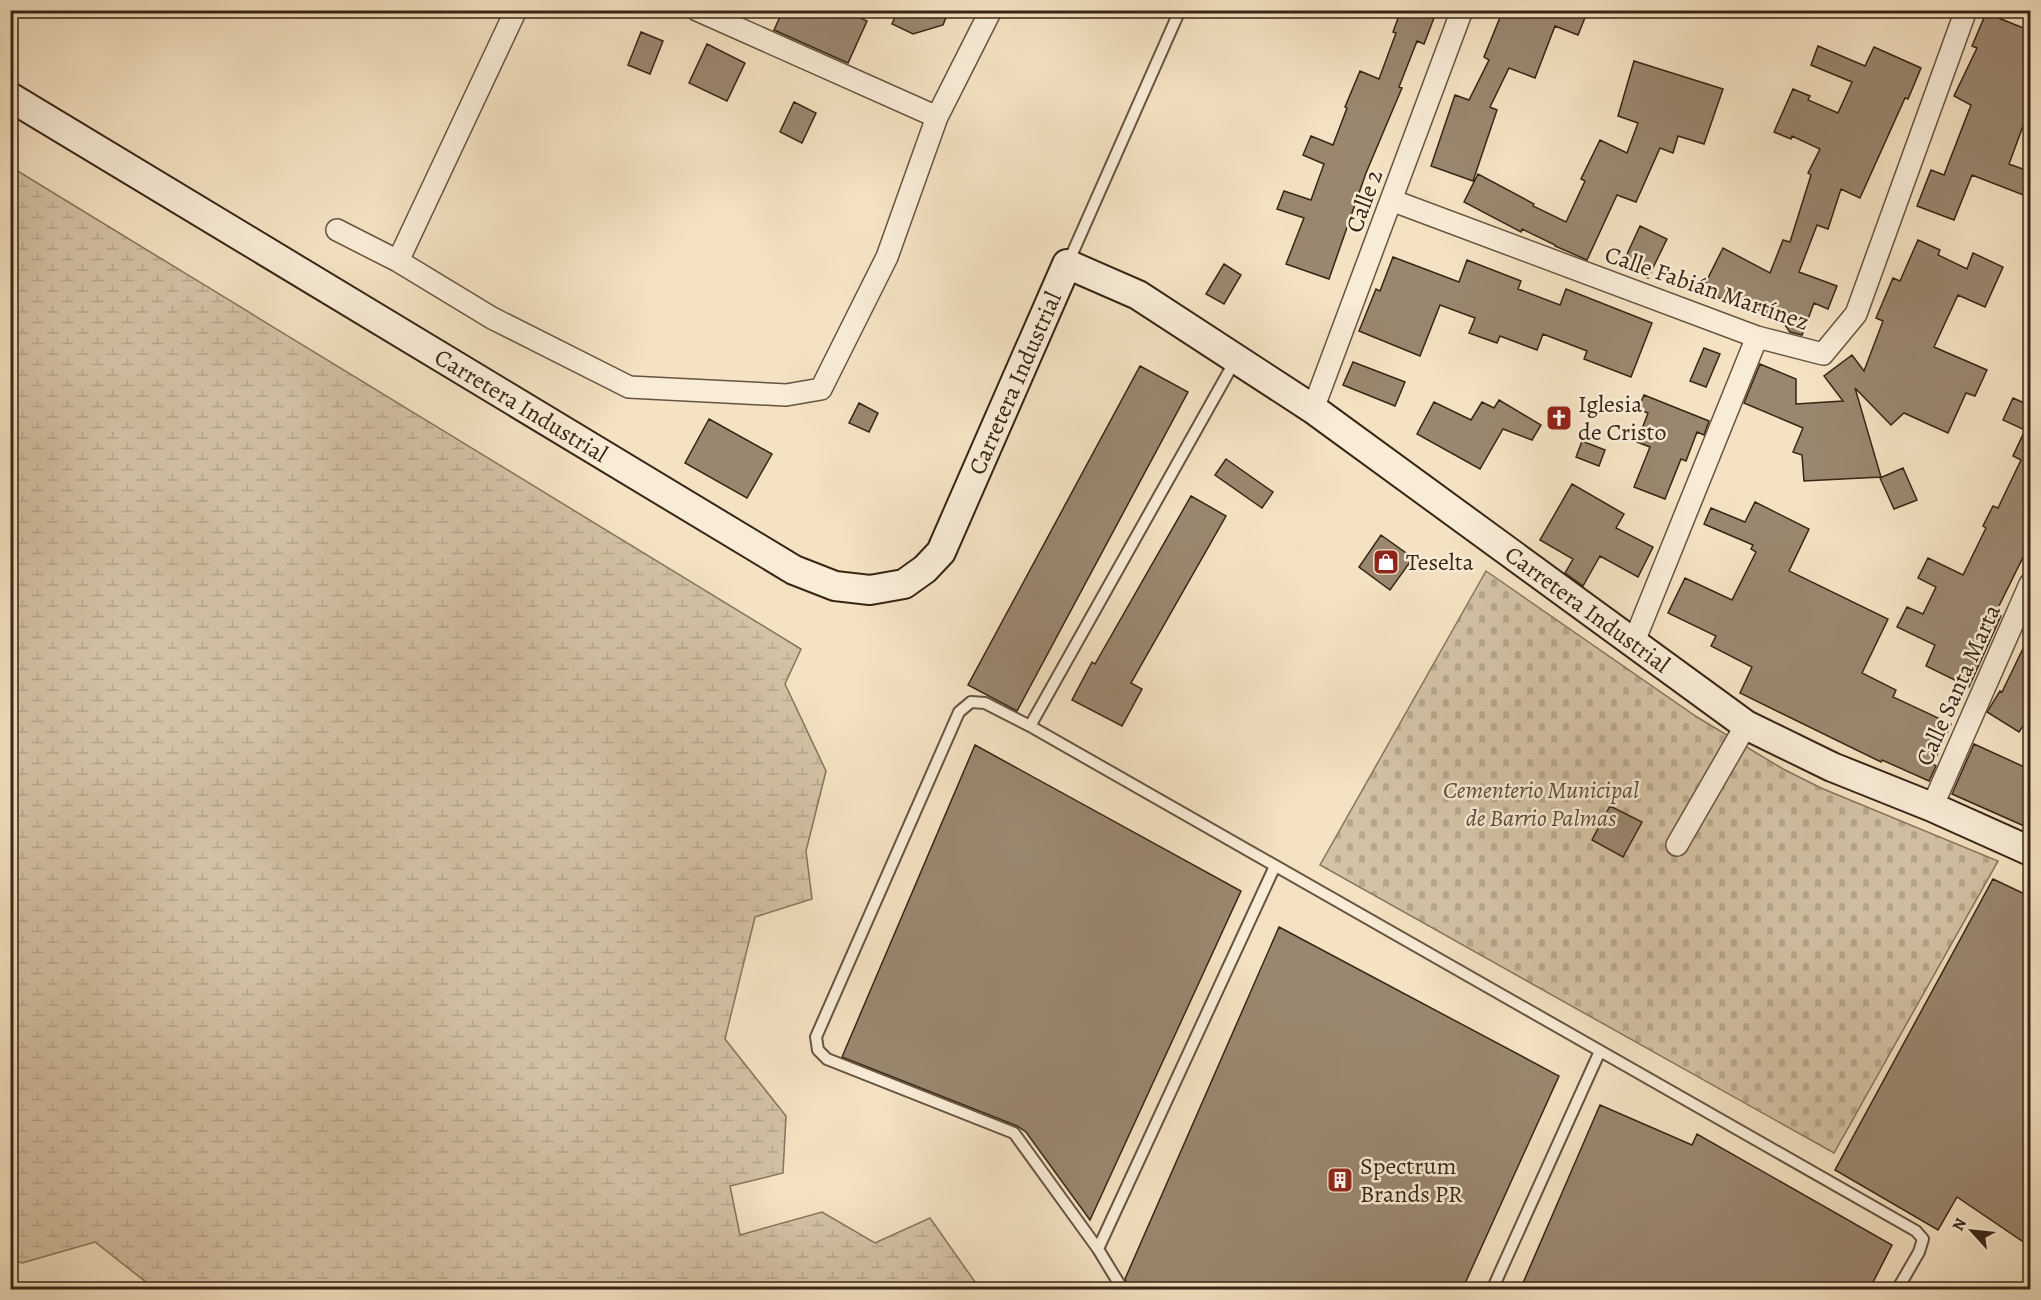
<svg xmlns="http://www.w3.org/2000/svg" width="2041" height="1300" font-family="Alegreya,serif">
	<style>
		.wetland { fill: url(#wetland-marsh); stroke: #86745d; stroke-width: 1.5 }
		.cemetery { fill: url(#cemetery-stones); stroke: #86745d; stroke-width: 1.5 }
		.building { fill: #9a876f; stroke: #382515; stroke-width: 1.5 }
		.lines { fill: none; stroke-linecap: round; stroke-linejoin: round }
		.lane-casing { stroke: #675440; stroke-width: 14 }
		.street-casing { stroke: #675440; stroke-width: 24 }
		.secondary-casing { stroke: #382515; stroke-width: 32 }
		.path { stroke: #382515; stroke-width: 4; stroke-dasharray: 1.5 3; stroke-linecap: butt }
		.lane { stroke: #f8ecd7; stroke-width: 10 }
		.street { stroke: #f8ecd7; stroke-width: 21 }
		.secondary { stroke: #f8ecd7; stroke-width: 28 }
		.labels { text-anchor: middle; stroke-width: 5; stroke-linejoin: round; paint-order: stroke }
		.street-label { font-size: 24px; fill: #382515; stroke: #f8ecd7 }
		.poi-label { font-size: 24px; fill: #382515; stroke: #f8ecd7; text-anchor: start }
		.park-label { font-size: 24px; font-style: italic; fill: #5f4c39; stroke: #f8ecd7 }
	</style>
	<defs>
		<pattern id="wetland-marsh" width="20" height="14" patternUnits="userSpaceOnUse" patternTransform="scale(1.5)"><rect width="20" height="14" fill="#d4c2a5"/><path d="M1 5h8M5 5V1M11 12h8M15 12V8" fill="none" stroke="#b7a78d"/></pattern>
		<pattern id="cemetery-stones" width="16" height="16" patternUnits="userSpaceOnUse" patternTransform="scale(1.5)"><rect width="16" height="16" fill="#d4c2a5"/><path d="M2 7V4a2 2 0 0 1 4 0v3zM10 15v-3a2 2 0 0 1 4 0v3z" fill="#b7a78d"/></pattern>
	</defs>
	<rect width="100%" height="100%" fill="#f4e2c2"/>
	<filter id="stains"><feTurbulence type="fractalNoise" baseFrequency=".00333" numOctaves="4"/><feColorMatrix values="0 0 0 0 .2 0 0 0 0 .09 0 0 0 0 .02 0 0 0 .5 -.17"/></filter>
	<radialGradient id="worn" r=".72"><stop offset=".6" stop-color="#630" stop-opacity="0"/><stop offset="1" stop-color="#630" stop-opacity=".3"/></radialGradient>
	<path class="wetland" d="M11 167 801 649 785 684 826 771 806 851 812 899 755 917 725 1039 786 1116 783 1173 730 1186 740 1235 822 1212 875 1243 930 1218 980 1289 156 1290 95 1242 22 1263 11 1259Z"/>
	<path class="cemetery" d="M1486 571 1697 717 1783 769 1821 788 1998 861 1834 1153 1320 865Z"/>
	<path class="building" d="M783 10H844L867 21 848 63 774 30Z
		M898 10H949L943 25 913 34 892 24Z
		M1401 10H1437L1424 44 1417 41 1399 87 1402 88 1366 173 1329 279 1286 264 1304 218 1277 209 1284 191 1311 200 1324 164 1303 155 1311 136 1333 145 1347 108 1345 107 1360 71 1379 79 1396 33 1393 32Z
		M1503 10H1588L1578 35 1555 26 1535 78 1509 68 1490 107 1497 110 1473 181 1431 166 1455 95 1469 100 1489 60 1484 57Z
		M1986 13 2031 31V129L2023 126 2009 164 2031 172V198L1972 175 1954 220 1917 206 1931 170 1944 175 1971 105 1954 96 1977 48 1972 46Z
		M641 32 663 41 650 74 628 65Z
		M707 44 745 63 727 101 689 83Z
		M1818 46 1865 66 1874 47 1921 68 1908 99 1905 98 1860 198 1841 189 1828 229 1817 225 1799 272 1837 286 1828 309 1814 303 1802 335 1790 332 1785 325 1786 321 1736 301 1734 305 1702 290 1723 248 1770 273 1783 240 1790 242 1811 175 1808 173 1820 149 1792 136 1791 139 1774 132 1793 89 1810 96 1808 100 1838 113 1852 82 1811 65Z
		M1634 61 1723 89 1704 144 1678 136 1673 153 1660 148 1636 202 1617 195 1587 260 1555 246V245L1522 229 1521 232 1464 202 1478 174 1534 204 1533 206 1566 222 1585 181 1581 179 1600 140 1627 153 1638 123 1618 116Z
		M794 102 816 113 802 143 780 132Z
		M1640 226 1667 239 1648 278 1622 265Z
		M1918 240 1940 250 1938 255 1967 269 1973 253 2003 267 1985 307 1958 295 1934 347 1987 370 1975 396 1966 393 1948 433 1904 413 1891 425 1855 388 1881 477 1804 481 1802 455 1793 452 1803 428 1744 403 1760 364 1796 379V404L1843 401 1824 376 1852 355 1864 371 1883 321 1876 318 1893 278 1900 281Z
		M1393 257 1459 282 1467 260 1521 281 1518 289 1560 305 1566 289 1652 323 1631 377 1584 359 1587 351 1543 334 1537 350 1500 336 1497 343 1469 333 1475 318 1440 305 1420 356 1359 331 1376 289 1380 291Z
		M1224 264 1241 275 1224 304 1206 294Z
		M1704 348 1720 354 1706 387 1690 381Z
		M1353 362 1405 382 1395 406 1343 385Z
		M1140 366 1188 392 1017 711 968 685Z
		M1644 395 1709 421 1704 435 1697 432 1686 461 1681 459 1665 499 1634 487 1650 447 1637 442 1648 413 1638 409Z
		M2013 398 2031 406V541L1995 614 2001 616 1969 687 1926 666 1935 645 1897 627 1907 607 1923 614 1936 587 1918 578 1928 558 1963 575 1986 528 1983 526 1993 506 1998 508 2021 460 2013 456 2025 430 2003 420Z
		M1499 400 1541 425 1532 440 1503 429 1480 469 1417 434 1434 402 1471 420 1482 402 1494 408Z
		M859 403 878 413 869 432 849 423Z
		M709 419 772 454 747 498 685 463Z
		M1582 441 1605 450 1599 466 1576 457Z
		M1226 459 1273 492 1262 508 1215 475Z
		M1903 468 1917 500 1894 509 1880 478Z
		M1572 484 1624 514 1616 528 1653 547 1638 577 1600 556 1583 586 1565 573 1573 559 1540 540Z
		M1191 496 1226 516 1131 683 1142 689 1122 726 1072 700 1092 662 1095 664Z
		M1755 502 1809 529 1789 571 1888 619 1862 673 1896 690 1893 697 1951 724 1933 764 1936 766 1929 781 1882 760 1881 762 1740 693 1752 667 1711 646 1716 636 1668 613 1685 578 1732 600 1756 552 1751 549 1753 545 1704 524 1711 508 1745 522Z
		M1381 535 1413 558 1390 590 1359 567Z
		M2031 632V714L2019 732 1987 712 2000 691 2002 692Z
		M1974 744 2031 770V829L1952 794Z
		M975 745 1241 891 1090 1220 1026 1132 1017 1126 842 1057Z
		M1610 806 1642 822 1623 857 1592 840Z
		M1993 879 2031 897V1247L1957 1197 1938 1230 1835 1170Z
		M1279 927 1559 1076 1462 1290H1130L1125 1279Z
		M1600 1105 1692 1145 1697 1134 1892 1245 1869 1290H1520Z"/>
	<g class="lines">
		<g class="lane-casing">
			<path id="lane" d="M1068 263 1180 10
				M1030 726 1236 359
				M1098 1249 1275 866
				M1123 1290 1098 1249 1014 1133 827 1059 818 1050 816 1037 959 712 971 702 985 703 1030 726 1916 1231 1923 1239 1919 1252 1897 1290
				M1492 1290 1600 1051"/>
		</g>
		<g class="street-casing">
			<path id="street" d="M697 10 937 117
				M1391 200 1757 337 1823 354 1856 314 1966 10
				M337 230 398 261 492 318 629 387 786 395 821 389 887 257 937 117 991 10
				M398 261 516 10
				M1313 409 1462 10
				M1633 644 1757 337
				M1932 807 2030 584
				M1677 845 1746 725"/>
		</g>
		<g class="secondary-casing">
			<g id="secondary">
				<path id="s1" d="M10 97 794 570 835 586 870 590 904 584 925 569 941 552 1067 264 1138 295 1313 409 1746 725 1832 767 1932 807 2030 851"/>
			</g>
		</g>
		<path class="path" d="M10 1287 20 1290"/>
		<use href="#lane" class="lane"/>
		<use href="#street" class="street"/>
		<use href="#secondary" class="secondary"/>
	</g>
	<defs>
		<g id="church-square" transform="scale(1.35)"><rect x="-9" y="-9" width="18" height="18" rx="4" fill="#8f2418" stroke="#f8ecd7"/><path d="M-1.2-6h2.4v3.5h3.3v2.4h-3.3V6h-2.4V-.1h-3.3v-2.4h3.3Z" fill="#fff"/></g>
		<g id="shop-square" transform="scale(1.35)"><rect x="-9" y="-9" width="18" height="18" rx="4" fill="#8f2418" stroke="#f8ecd7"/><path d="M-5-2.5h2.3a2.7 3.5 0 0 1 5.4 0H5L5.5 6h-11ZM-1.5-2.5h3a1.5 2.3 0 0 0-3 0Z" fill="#fff"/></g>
		<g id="building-square" transform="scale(1.35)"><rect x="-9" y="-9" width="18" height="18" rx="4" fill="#8f2418" stroke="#f8ecd7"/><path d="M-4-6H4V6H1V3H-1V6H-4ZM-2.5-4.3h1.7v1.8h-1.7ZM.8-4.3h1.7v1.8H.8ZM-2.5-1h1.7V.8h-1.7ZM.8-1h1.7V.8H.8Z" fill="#fff"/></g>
	</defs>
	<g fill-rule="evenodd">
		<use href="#church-square" x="1559" y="418"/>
		<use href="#shop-square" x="1386" y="562"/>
		<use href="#building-square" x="1340" y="1180"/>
	</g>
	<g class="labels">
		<g class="street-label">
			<text transform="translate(1364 201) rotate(-70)" y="8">Calle 2</text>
			<text transform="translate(1707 288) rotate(19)" y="8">Calle Fabián Martínez</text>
			<text dy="8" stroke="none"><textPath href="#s1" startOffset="1263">Carretera Industrial</textPath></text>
			<text dy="8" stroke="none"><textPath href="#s1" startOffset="597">Carretera Industrial</textPath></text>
			<text dy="8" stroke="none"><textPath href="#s1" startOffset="2019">Carretera Industrial</textPath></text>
			<text transform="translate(1958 685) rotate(-66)" y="8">Calle Santa Marta</text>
		</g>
		<g class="poi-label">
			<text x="1578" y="412">Iglesia<tspan x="1578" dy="28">de Cristo</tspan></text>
			<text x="1406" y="570">Teselta</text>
			<text x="1360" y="1174">Spectrum<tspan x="1360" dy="28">Brands PR</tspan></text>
		</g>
		<g class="park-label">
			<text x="1541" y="798">Cementerio Municipal<tspan x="1541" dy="28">de Barrio Palmas</tspan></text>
		</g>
	</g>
	<rect width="2041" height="1300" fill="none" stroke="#f4e2c2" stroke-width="36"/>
	<rect x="12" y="12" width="2017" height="1276" fill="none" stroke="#382515" stroke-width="3"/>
	<rect x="18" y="18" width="2005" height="1264" fill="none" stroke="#382515" stroke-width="1.5"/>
	<g transform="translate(1972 1231) rotate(297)" stroke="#f8ecd7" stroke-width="4.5" paint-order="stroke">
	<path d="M0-4.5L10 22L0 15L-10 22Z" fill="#382515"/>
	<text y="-9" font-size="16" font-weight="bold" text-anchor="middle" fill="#382515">N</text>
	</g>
	<rect width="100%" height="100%" filter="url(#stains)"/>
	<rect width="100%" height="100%" fill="url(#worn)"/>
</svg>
